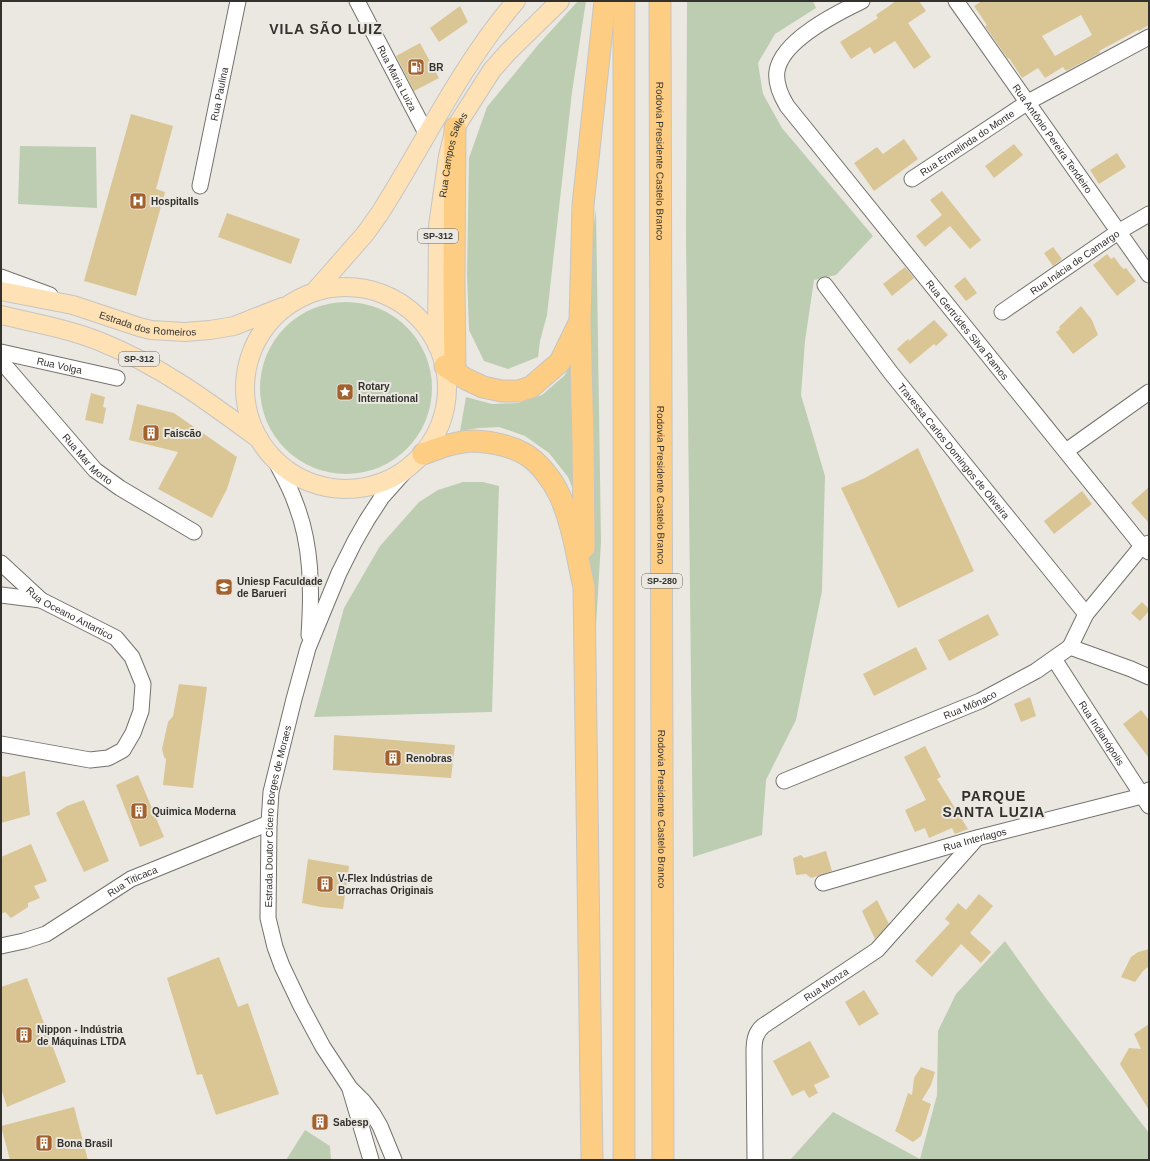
<svg xmlns="http://www.w3.org/2000/svg" width="1150" height="1161" font-family="Helvetica,sans-serif">
	<style>
		.green { fill: #bdcdb2 }
		.building { fill: #dac595; fill-rule: evenodd }
		.lines { fill: none; stroke-linecap: round; stroke-linejoin: round }
		.minor-casing { stroke: #74726c; stroke-width: 17 }
		.major-casing { stroke: #c6c5c4; stroke-width: 20 }
		.highway-casing { stroke: #c6c5c4; stroke-width: 23 }
		.minor { stroke: #fff; stroke-width: 15 }
		.major { stroke: #fee1b5; stroke-width: 18 }
		.highway { stroke: #fdcd83; stroke-width: 21 }
		.labels { text-anchor: middle; stroke-width: 4; stroke-linejoin: round; paint-order: stroke }
		.shield { fill: #ebe8e1; stroke: #6a6864; stroke-width: 1 }
		.shield-label { font-size: 9px; font-weight: bold; fill: #32312e }
		.poi-label { font-size: 10px; font-weight: bold; fill: #32312e; stroke: #ebe8e1; text-anchor: start }
		.street-label { font-size: 10px; fill: #32312e; stroke: #ebe8e1 }
		.district-label { font-size: 14px; font-weight: bold; letter-spacing: 1px; fill: #32312e; stroke: #ebe8e1 }
	</style>
	<rect width="100%" height="100%" fill="#ebe8e1"/>
	<path class="green" d="M578 1H586L572 92 547 315 540 341 538 357 508 369 484 361 469 330 467 274 469 158 487 107 538 45Z
		M687 1H813L816 8 775 34 758 63 763 94 782 128 873 236 836 275 814 280 805 341 801 395 825 476 822 591 796 720 766 780 762 835 693 857 686 238Z
		M20 146 96 147 97 208 18 204Z
		M596 210 601 542 594 659 582 512 568 477 549 453 525 436 499 427 479 428 460 431 466 397 492 404 519 403 542 395 565 375 577 346Z
		M260 388a86 86 0 1 1 172 0a86 86 0 1 1-172 0Z
		M463 482H483L499 486 492 712 314 717 344 608 380 546 419 502 438 490Z
		M1005 941 1045 997 1149 1133V1160H790L833 1112 920 1159 937 1095 938 1031 956 994Z
		M305 1130 330 1146 331 1160H286Z"/>
	<path class="building" d="M896 1H919L926 11 908 23 931 57 914 69 895 41 874 54 870 47 851 59 840 42 878 18 876 15Z
		M982 1H1149V25L1139 31 1138 30 1099 51 1100 53 1066 71 1063 67 1045 78 1038 68 1022 78 1009 58 1008 59 985 26 987 25 974 6ZM1081 15 1092 35 1055 56 1042 36Z
		M460 6 468 22 439 42 430 28Z
		M420 43 439 78 414 91 396 56Z
		M131 114 173 126 156 189 165 192 136 296 84 281Z
		M904 139 918 159 874 191 854 163 877 147 883 154Z
		M1014 144 1023 155 994 178 985 166Z
		M1117 153 1126 167 1099 184 1090 170Z
		M942 191 981 240 970 249 950 226 925 247 916 236 942 215 930 200Z
		M227 213 300 239 291 264 218 237Z
		M1053 247 1062 259 1053 266 1044 253Z
		M1107 254 1111 259 1114 257 1123 269 1126 268 1136 281 1117 296 1093 265Z
		M905 267 914 278 892 296 883 284Z
		M965 277 977 293 966 301 954 286Z
		M1081 306 1092 320 1098 335 1073 354 1056 332 1060 329 1059 327Z
		M934 320 948 335 936 346 934 344 910 364 897 349 908 339 909 341Z
		M91 393 105 397 103 407 106 408 103 424 85 420Z
		M137 404 174 413 237 457 227 489 212 518 158 489 178 452 129 440Z
		M918 448 974 571 898 608 841 488 865 478Z
		M1149 487V523L1131 503Z
		M1082 491 1092 504 1054 534 1044 521Z
		M1142 602 1149 609V611L1140 621 1131 613Z
		M988 614 999 635 949 661 938 640Z
		M916 647 927 669 874 696 863 674Z
		M179 684 207 687 193 788 163 785 166 759 164 757 162 749 168 722 173 716Z
		M1030 697 1036 716 1021 722 1014 704Z
		M1141 710 1149 720V758L1123 724Z
		M334 735 455 745 451 778 333 770Z
		M925 746 941 777 937 779 968 829 955 834 952 828 929 838 925 828 915 832 905 810 926 800 904 757Z
		M25 771 30 815 1 823V776L7 777Z
		M138 775 164 837 140 847 116 785Z
		M84 800 109 861 84 872 56 813 67 806Z
		M31 844 47 881 34 886 40 898 28 903V907L11 918 5 912 1 914V857Z
		M826 851 832 871 811 878 806 874 796 875 793 858 801 855 804 858Z
		M308 859 349 866 343 909 321 907 302 903Z
		M979 894 993 906 970 933 991 952 981 963 961 944 932 977 915 961 950 923 945 919 958 903 966 910Z
		M877 900 889 924 875 939 862 911Z
		M1149 949V966L1143 971 1135 982 1121 977 1131 957 1138 952Z
		M219 957 238 1007 248 1003 279 1094 216 1115 202 1074 197 1075 167 978Z
		M27 978 66 1082 7 1107 1 1088V987Z
		M864 990 879 1014 859 1026 845 1002Z
		M1149 1024V1110L1120 1064 1129 1048 1141 1049 1134 1034Z
		M810 1041 830 1077 814 1085 818 1093 809 1098 804 1090 792 1096 773 1061Z
		M921 1067 935 1072 931 1085 922 1100 931 1104 921 1136 913 1142 895 1131 899 1121 908 1093 912 1095 914 1078Z
		M74 1107 88 1160H10L1 1126Z"/>
	<g class="lines">
		<g class="minor-casing">
			<g id="minor">
				<path id="s1" d="M357 1 426 133"/>
				<path id="s2" d="M862 1C837 13 782 40 777 71 775 84 781 96 787 106L1142 546 1149 552"/>
				<path id="s3" d="M956 1 1149 275"/>
				<path id="s4" d="M912 179 1028 102 1149 37"/>
				<path id="s5" d="M200 186 238 1"/>
				<path d="M1 277 50 295"/>
				<path id="s6" d="M825 285 891 373 1086 614"/>
				<path id="s7" d="M1002 312 1118 232 1149 214"/>
				<path id="s8" d="M1 352 117 378"/>
				<path id="s9" d="M1 361 95 470 120 488 194 532"/>
				<path d="M1066 451 1149 392"/>
				<path d="M275 460C282 474 290 487 295 502 312 544 312 590 309 635"/>
				<path id="s10" d="M1 563 41 600 116 638 132 657 143 684 141 711 133 733 123 750 108 758 90 760 1 744"/>
				<path d="M1 595 41 600"/>
				<path d="M1070 647 1086 614 1142 546 1149 543"/>
				<path id="s11" d="M1054 659 1149 806"/>
				<path id="s12" d="M784 781 980 701 1036 671 1070 647 1131 669 1149 677"/>
				<path id="s13" d="M823 883 973 839 1142 796 1149 790"/>
				<path id="s14" d="M1 946 24 941 46 934 131 879 269 823"/>
				<path d="M350 1089 371 1160"/>
				<path id="s15" d="M394 1160 380 1126 373 1114 363 1101 350 1088 323 1047 301 1006 282 966 275 947 268 918 269 823 271 792 294 699 308 648 339 573 355 541 367 520 382 497 406 470"/>
				<path id="s16" d="M755 1160 754 1052C754 1041 755 1033 763 1026L877 950 977 838"/>
			</g>
		</g>
		<g class="major-casing">
			<g id="major">
				<circle cx="346" cy="388" r="101"/>
				<path id="s17" d="M1 291 73 305 139 327 151 330 185 332 210 330 234 326 282 307"/>
				<path d="M314 292 365 234 380 213C425 142 461 65 516 1"/>
				<path d="M1 315C34 323 70 329 101 342 159 365 209 402 259 439"/>
				<path id="s18" d="M437 345 438 226 448 156 455 128 492 70 509 51 560 1"/>
			</g>
		</g>
		<g class="highway-casing">
			<g id="highway">
				<path d="M624 1V1160"/>
				<path id="s19" d="M660 1 663 1160"/>
				<path d="M455 128 454 282 455 373"/>
				<path d="M580 323 583 440 584 548"/>
				<path d="M445 366 466 379 483 387 502 391H519L531 387 560 362 580 321 583 205 605 1"/>
				<path d="M423 454C439 448 457 441 475 441 491 442 511 446 525 454 540 463 553 481 560 496 573 525 577 557 584 587L592 1160"/>
			</g>
		</g>
		<use href="#minor" class="minor"/>
		<use href="#major" class="major"/>
		<use href="#highway" class="highway"/>
	</g>
	<defs>
		<g id="fuel-square" transform="scale(0.9)"><rect x="-9" y="-9" width="18" height="18" rx="4" fill="#a2612d" stroke="#ebe8e1"/><path d="M-5.5-6h7V0h2V4h1.3V-2.5L3-4.5l.8-.8L6-3V5H2.5V1h-1V6h-7ZM-4.2-4.7v3.2H.2V-4.7Z" fill="#fff"/></g>
		<g id="hospital-square" transform="scale(0.9)"><rect x="-9" y="-9" width="18" height="18" rx="4" fill="#a2612d" stroke="#ebe8e1"/><path d="M-5-5h3v3.5h4V-5h3V5h-3V1.5h-4V5h-3Z" fill="#fff"/></g>
		<g id="sight-square" transform="scale(0.9)"><rect x="-9" y="-9" width="18" height="18" rx="4" fill="#a2612d" stroke="#ebe8e1"/><path d="M0-6L1.8-2.2L6-1.7L2.9 1.2L3.7 5.4L0 3.3L-3.7 5.4L-2.9 1.2L-6-1.7L-1.8-2.2Z" fill="#fff"/></g>
		<g id="building-square" transform="scale(0.9)"><rect x="-9" y="-9" width="18" height="18" rx="4" fill="#a2612d" stroke="#ebe8e1"/><path d="M-4-6H4V6H1V3H-1V6H-4ZM-2.5-4.3h1.7v1.8h-1.7ZM.8-4.3h1.7v1.8H.8ZM-2.5-1h1.7V.8h-1.7ZM.8-1h1.7V.8H.8Z" fill="#fff"/></g>
		<g id="university-square" transform="scale(0.9)"><rect x="-9" y="-9" width="18" height="18" rx="4" fill="#a2612d" stroke="#ebe8e1"/><path d="M0-5L7-2L0 1L-7-2ZM-4 1L0 2.5L4 1V4Q0 6-4 4Z" fill="#fff"/></g>
	</defs>
	<g fill-rule="evenodd">
		<use href="#fuel-square" x="416" y="67"/>
		<use href="#hospital-square" x="138" y="201"/>
		<use href="#sight-square" x="345" y="392"/>
		<use href="#building-square" x="151" y="433"/>
		<use href="#university-square" x="224" y="587"/>
		<use href="#building-square" x="393" y="758"/>
		<use href="#building-square" x="139" y="811"/>
		<use href="#building-square" x="325" y="884"/>
		<use href="#building-square" x="24" y="1035"/>
		<use href="#building-square" x="320" y="1122"/>
		<use href="#building-square" x="44" y="1143"/>
	</g>
	<g class="labels">
		<g class="shield">
			<rect x="418" y="229" width="40" height="14" rx="3"/>
			<rect x="119" y="352" width="40" height="14" rx="3"/>
			<rect x="642" y="574" width="40" height="14" rx="3"/>
		</g>
		<g class="shield-label">
			<text x="438" y="239">SP-312</text>
			<text x="139" y="362">SP-312</text>
			<text x="662" y="584">SP-280</text>
		</g>
		<g class="poi-label">
			<text x="429" y="71">BR</text>
			<text x="151" y="205">HospitalIs</text>
			<text x="358" y="390">Rotary<tspan x="358" dy="12">International</tspan></text>
			<text x="164" y="437">Faiscão</text>
			<text x="237" y="585">Uniesp Faculdade<tspan x="237" dy="12">de Barueri</tspan></text>
			<text x="406" y="762">Renobras</text>
			<text x="152" y="815">Quimica Moderna</text>
			<text x="338" y="882">V-Flex Indústrias de<tspan x="338" dy="12">Borrachas Originais</tspan></text>
			<text x="37" y="1033">Nippon - Indústria<tspan x="37" dy="12">de Máquinas LTDA</tspan></text>
			<text x="333" y="1126">Sabesp</text>
			<text x="57" y="1147">Bona Brasil</text>
		</g>
		<g class="street-label">
			<text dy="4" stroke="none"><textPath href="#s1" startOffset="87">Rua Maria Luiza</textPath></text>
			<text dy="4" stroke="none"><textPath href="#s5" startOffset="94">Rua Paulina</textPath></text>
			<text dy="4" stroke="none"><textPath href="#s3" startOffset="168">Rua Antônio Pereira Tendeiro</textPath></text>
			<text dy="4" stroke="none"><textPath href="#s4" startOffset="66">Rua Ermelinda do Monte</textPath></text>
			<text dy="4" stroke="none"><textPath href="#s18" startOffset="192">Rua Campos Salles</textPath></text>
			<text dy="4" stroke="none"><textPath href="#s19" startOffset="160">Rodovia Presidente Castelo Branco</textPath></text>
			<text dy="4" stroke="none"><textPath href="#s7" startOffset="88">Rua Inácia de Camargo</textPath></text>
			<text dy="4" stroke="none"><textPath href="#s17" startOffset="151">Estrada dos Romeiros</textPath></text>
			<text dy="4" stroke="none"><textPath href="#s2" startOffset="438">Rua Gertrúdes Silva Ramos</textPath></text>
			<text dy="4" stroke="none"><textPath href="#s8" startOffset="60">Rua Volga</textPath></text>
			<text dy="4" stroke="none"><textPath href="#s6" startOffset="210">Travessa Carlos Domingos de Oliveira</textPath></text>
			<text dy="4" stroke="none"><textPath href="#s9" startOffset="131">Rua Mar Morto</textPath></text>
			<text dy="4" stroke="none"><textPath href="#s19" startOffset="484">Rodovia Presidente Castelo Branco</textPath></text>
			<text dy="4" stroke="none"><textPath href="#s10" startOffset="86">Rua Oceano Antartico</textPath></text>
			<text dy="4" stroke="none"><textPath href="#s12" startOffset="201">Rua Mônaco</textPath></text>
			<text dy="4" stroke="none"><textPath href="#s11" startOffset="88">Rua Indianópolis</textPath></text>
			<text dy="4" stroke="none"><textPath href="#s19" startOffset="808">Rodovia Presidente Castelo Branco</textPath></text>
			<text dy="4" stroke="none"><textPath href="#s15" startOffset="378">Estrada Doutor Cícero Borges de Moraes</textPath></text>
			<text dy="4" stroke="none"><textPath href="#s13" startOffset="158">Rua Interlagos</textPath></text>
			<text dy="4" stroke="none"><textPath href="#s14" startOffset="148">Rua Titicaca</textPath></text>
			<text dy="4" stroke="none"><textPath href="#s16" startOffset="212">Rua Monza</textPath></text>
		</g>
		<g class="district-label">
			<text x="326" y="34">VILA SÃO LUIZ</text>
			<text x="994" y="801">PARQUE<tspan x="994" dy="16">SANTA LUZIA</tspan></text>
		</g>
	</g>
	<rect width="1150" height="1161" fill="none" stroke="#32312e" stroke-width="4"/>
</svg>
